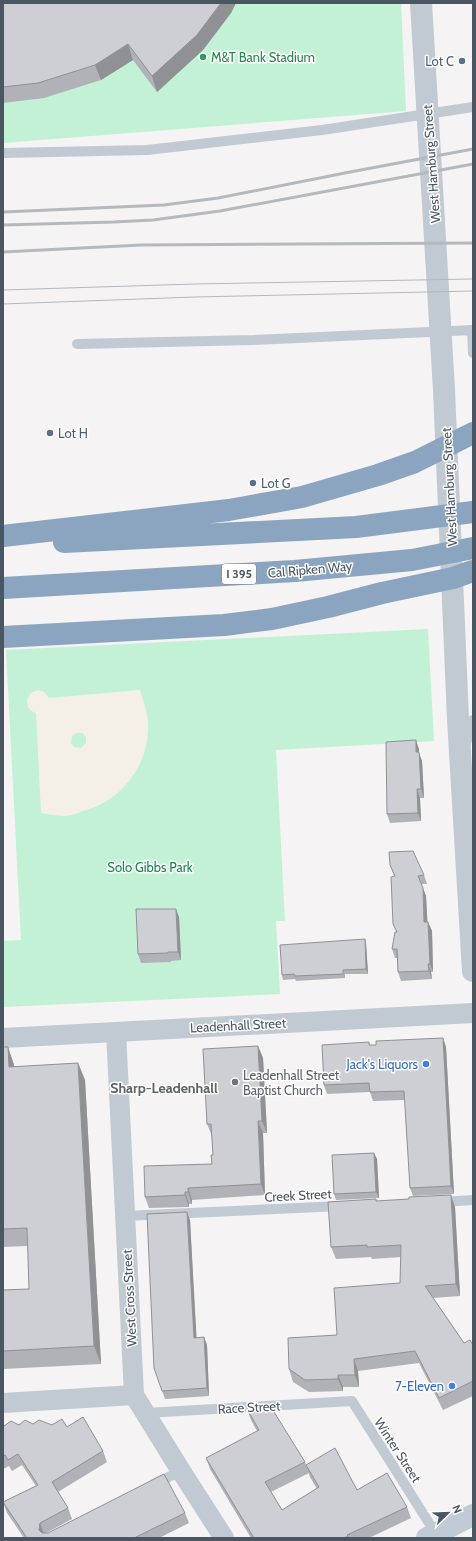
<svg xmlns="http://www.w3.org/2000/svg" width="476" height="1541" font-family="Cabin,sans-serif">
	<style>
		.green { fill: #c3f1d5 }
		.sand { fill: #f5f0e5; fill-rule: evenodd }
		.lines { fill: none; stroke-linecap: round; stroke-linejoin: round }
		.service { stroke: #c1cad2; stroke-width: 10 }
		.minor { stroke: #c1cad2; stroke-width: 20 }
		.tertiary { stroke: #c1cad2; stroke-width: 22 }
		.secondary { stroke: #c1cbd6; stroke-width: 22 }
		.motorway { stroke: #8ba5c1; stroke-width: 22 }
		.tram { stroke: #b5b8bd; stroke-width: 1 }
		.rail { stroke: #b5b8bd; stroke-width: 3 }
		.wall { fill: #b0b2b7 }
		.shaded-wall { fill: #909195 }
		.building { fill: #cdcfd5; stroke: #909195 }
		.leisure-dot { fill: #2e9e5b; stroke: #fff; stroke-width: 1.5 }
		.service-dot { fill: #5c6f8a; stroke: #fff; stroke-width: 1.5 }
		.shop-dot { fill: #3f7fe0; stroke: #fff; stroke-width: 1.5 }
		.worship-dot { fill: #6b7280; stroke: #fff; stroke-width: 1.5 }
		.labels { text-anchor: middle; stroke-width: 3; stroke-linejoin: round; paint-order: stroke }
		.shield { fill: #fff; stroke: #808990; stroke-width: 1 }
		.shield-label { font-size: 12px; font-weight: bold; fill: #4a5661 }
		.leisure-label { font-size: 13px; fill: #27864d; stroke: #fff; text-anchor: start }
		.service-label { font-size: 13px; fill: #4e5e75; stroke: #fff; text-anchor: start }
		.street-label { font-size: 13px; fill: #4a5661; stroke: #fff }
		.park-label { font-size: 13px; fill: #17864f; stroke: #fff }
		.shop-label { font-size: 13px; fill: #366cbe; stroke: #fff; text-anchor: end }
		.worship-label { font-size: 13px; fill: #5b616d; stroke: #fff; text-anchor: start }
		.neighbourhood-label { font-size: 14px; font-weight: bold; fill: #5f6368; stroke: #fff }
	</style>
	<rect width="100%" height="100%" fill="#f5f3f3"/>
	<path class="green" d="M3 3H401L406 111 3 143Z
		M428 629 434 741 276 750 285 921H276L280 994 3 1007V941L21 940 6 650Z"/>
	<path class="sand" d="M38 690 44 692 49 698 140 690C143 701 148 712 148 723 150 764 122 801 83 811 77 813 71 816 65 816 57 816 49 814 41 813L36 713C27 710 24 701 31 693ZM76 733H82L86 737V743L81 748 74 747 71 743 72 736Z"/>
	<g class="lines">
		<path class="service" d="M3 153 147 150 322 130 473 107
			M472 330 473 353
			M77 344 253 340 473 330
			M466 743 473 720
			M441 1202 473 1200
			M125 1216 341 1206
			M146 1413 352 1401 436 1534
			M154 1484 181 1471"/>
		<path class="minor" d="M116 1032 134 1395 181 1471 224 1538
			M3 1038 473 1013
			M3 1403 134 1395"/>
		<path class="tertiary" d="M421 3 444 390 458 719 473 971"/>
		<path class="secondary" d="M427 1538 473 1515"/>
		<path class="motorway" d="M3 536 229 510 302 497 378 475 415 462 473 433
			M64 542 356 527 473 512
			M3 588 295 571 412 560 473 548
			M3 637 224 625 272 619 328 607 382 593 453 578 473 571"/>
		<path class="tram" d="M3 290 195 284 473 279
			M3 304 195 297 473 291"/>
		<path class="rail" d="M3 212 164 205 218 198 350 172 473 149
			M3 225 114 222 153 220 220 211 473 164
			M3 252 141 245 473 243"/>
	</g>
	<path class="wall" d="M3 3H236L231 13 203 50 157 92 133 60 101 80 44 98 3 103Z
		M419 749V753L422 761 424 798H420L421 821 390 823 387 814Z
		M390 865 424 875 427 884H421L426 896 427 922H428L432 931 433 972H431L432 979 401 981 398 972 397 958H395L392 949 397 932 393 924 394 876Z
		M179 917 181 960 171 961V962L141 963 138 954Z
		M365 939 366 943 368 974H345V978L296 981 295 979 283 980 282 975Z
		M443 1038 446 1047 454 1194 413 1196 410 1188 405 1100 373 1101 370 1092 327 1094 324 1085 369 1042 370 1045H376Z
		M258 1046 263 1058 267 1133H263L265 1195 192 1200V1204H189V1207L149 1208 145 1197 212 1164 213 1155 212 1136 207 1124Z
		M3 1047H8L14 1065 15 1067 78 1063 85 1080 101 1364 3 1369V1290L29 1289 28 1246 3 1247Z
		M374 1153 377 1159 379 1198 336 1200 334 1194Z
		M376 1199 377 1201 455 1207 460 1296 433 1298 464 1343 473 1345V1396L443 1410 419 1363 358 1371 359 1387H343V1391L309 1392 293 1382 289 1369 337 1335 400 1283 401 1257 372 1259 371 1257 336 1259 331 1247Z
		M190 1220 196 1338 204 1337 207 1345 209 1396 165 1399 154 1368Z
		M247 1409 305 1462 309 1473 271 1492 282 1510 317 1489 310 1477 306 1465 357 1490 407 1507 411 1518 369 1538H251L210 1469 206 1458 257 1431 251 1420Z
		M33 1424 52 1425 67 1427 103 1451 107 1462 58 1492 68 1508 72 1519 46 1533 185 1513 189 1523 159 1538H24L7 1513 3 1502 36 1486 22 1465 12 1471 9 1466 3 1469V1425L4 1426Z"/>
	<path class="shaded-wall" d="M221 3H236L231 13 203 50 157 92 152 76Z
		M128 44 133 60 101 80 95 65Z
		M416 740 419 749V753L422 761 424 798 421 789 416 752Z
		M417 789 420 798 421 821 418 813Z
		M423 888 426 896 428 931 424 922Z
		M176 909 179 917 181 960 178 952Z
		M428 922 432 931 433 972 430 964Z
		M365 939 366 943 368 974 366 969Z
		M428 964 431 972 432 979 429 971Z
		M443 1038 446 1047 454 1194 451 1186Z
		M258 1046 263 1058 267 1133 262 1121Z
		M8 1047 14 1065 15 1085 9 1067Z
		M78 1063 85 1080 101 1364 94 1346Z
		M258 1121 263 1133 265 1195 261 1184Z
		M374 1153 377 1159 379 1198 376 1192Z
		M188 1188 192 1200V1204L188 1192Z
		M185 1192 189 1204V1207L185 1195Z
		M451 1195 455 1207 460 1296 456 1284Z
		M187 1212 190 1220 197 1345 194 1338Z
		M204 1337 207 1345 209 1396 207 1388Z
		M354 1359 358 1371 359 1387 355 1375Z
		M338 1375 343 1387V1391L338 1379Z
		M40 1523 44 1534 43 1538 39 1530Z"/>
	<path class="building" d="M3 3H221L197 35 152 76 128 44 95 65 38 83 3 87Z
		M416 740V752H419L421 789H417L418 813 387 814 386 742Z
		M413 851 424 875 418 876 423 888 424 922H428L430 964H428L429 971 398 972 397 949H392L395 932H397L393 924 391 877 395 876 390 865 389 852Z
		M136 909H176L178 952H168V953L138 954Z
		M365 939 366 969 343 970V974L295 976 294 974 282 975 280 945Z
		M443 1038 451 1186 410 1188 404 1091 370 1092 369 1083 324 1085 322 1045 369 1042V1045H376V1041Z
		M258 1046 262 1121H258L261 1184 188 1188V1192H185V1195L145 1197 144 1166 212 1164 211 1155H213L211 1124H207L203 1049Z
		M3 1047H8L9 1067 78 1063 94 1346 3 1351V1290L29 1289 27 1228 3 1229Z
		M374 1153 376 1192 334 1194 332 1155Z
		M451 1195 456 1284 425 1286 464 1343 470 1340 473 1345V1381L439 1398 415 1351 354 1359 355 1375H338V1379L305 1380 289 1369 288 1338 337 1335 334 1288 400 1283 401 1245 367 1247V1245L331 1247 328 1202 376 1199V1201L409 1199V1197Z
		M187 1212 194 1338 204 1337 207 1388 162 1391 154 1368 147 1214Z
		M271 1407 305 1462 265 1482 282 1510 319 1487 306 1465 335 1448 357 1490 387 1473 407 1507 347 1535 348 1536 344 1538H254L206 1458 259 1430 247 1409Z
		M83 1417 103 1451 52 1482 68 1508 40 1523 39 1530 42 1533H48L164 1474 185 1513 134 1538H27L3 1502 38 1485 18 1454 8 1460 5 1455 3 1456V1425L4 1426 11 1421 19 1425 25 1420 33 1424 39 1420 52 1425 62 1419 67 1427Z"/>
	<circle class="leisure-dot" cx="203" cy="57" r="4"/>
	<g class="service-dot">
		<circle cx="462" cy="61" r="4"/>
		<circle cx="50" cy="433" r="4"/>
		<circle cx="253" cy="483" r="4"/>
	</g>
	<g class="shop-dot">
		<circle cx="426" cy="1064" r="4"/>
		<circle cx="452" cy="1386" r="4"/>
	</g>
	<circle class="worship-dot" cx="235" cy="1082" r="4"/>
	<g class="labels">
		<rect class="shield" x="222" y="564" width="34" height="20" rx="3"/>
		<g class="shield-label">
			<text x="239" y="578">I 395</text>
		</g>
		<g class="leisure-label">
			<text x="211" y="62">M&amp;T Bank Stadium</text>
		</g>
		<g class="service-label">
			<text x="454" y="66" text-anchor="end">Lot C</text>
			<text x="58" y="438">Lot H</text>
			<text x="261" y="488">Lot G</text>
		</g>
		<g class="street-label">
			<text transform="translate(431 164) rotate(-94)" y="5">West Hamburg Street</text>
			<text transform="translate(449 487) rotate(-93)" y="5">West Hamburg Street</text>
			<text transform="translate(310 569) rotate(-5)" y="5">Cal Ripken Way</text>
			<text transform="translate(238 1025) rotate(-3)" y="5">Leadenhall Street</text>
			<text transform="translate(298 1195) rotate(-3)" y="5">Creek Street</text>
			<text transform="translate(129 1298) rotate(-93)" y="5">West Cross Street</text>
			<text transform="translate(249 1407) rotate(-3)" y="5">Race Street</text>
			<text transform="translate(398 1450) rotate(57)" y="5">Winter Street</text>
		</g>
		<g class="park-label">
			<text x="150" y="872">Solo Gibbs Park</text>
		</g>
		<g class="shop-label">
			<text x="418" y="1069">Jack's Liquors</text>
			<text x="444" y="1391">7-Eleven</text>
		</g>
		<g class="worship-label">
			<text x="243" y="1080">Leadenhall Street<tspan x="243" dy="15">Baptist Church</tspan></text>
		</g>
		<g class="neighbourhood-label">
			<text x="164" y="1093">Sharp-Leadenhall</text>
		</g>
	</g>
	<rect width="476" height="1541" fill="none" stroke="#4a5661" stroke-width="8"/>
	<g transform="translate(448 1513) rotate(67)" stroke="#ffffff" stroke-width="3" paint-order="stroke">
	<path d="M0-3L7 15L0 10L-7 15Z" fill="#4a5661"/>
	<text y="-6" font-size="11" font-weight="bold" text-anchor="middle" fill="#4a5661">N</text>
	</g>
</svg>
